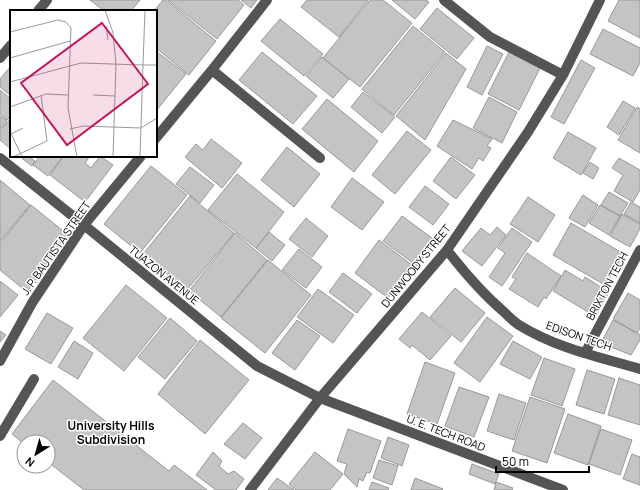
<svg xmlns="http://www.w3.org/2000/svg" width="640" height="490" font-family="Manrope,sans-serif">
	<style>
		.building { fill: #c4c4c4; stroke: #999 }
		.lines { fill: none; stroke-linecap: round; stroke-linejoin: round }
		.minor { stroke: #555; stroke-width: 10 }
		.labels { text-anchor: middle; stroke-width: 3; stroke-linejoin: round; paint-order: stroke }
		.street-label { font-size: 11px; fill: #000; stroke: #fff }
		.neighbourhood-label { font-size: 12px; font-weight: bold; fill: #000; stroke: #fff }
		.inset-road { fill: none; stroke: #999; stroke-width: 1 }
		.view { fill: #c2185b; fill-opacity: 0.15; stroke: #c2185b; stroke-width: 2 }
		.inset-edge { fill: none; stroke: #000; stroke-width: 2 }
	</style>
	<rect width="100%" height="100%" fill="#fff"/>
	<path class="building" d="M90 0H140L131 11H104Z
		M163 0H166L216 41 189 75 156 48V11H154Z
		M168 0H238L244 5 217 39Z
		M241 0H257L251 8Z
		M307 0H368L339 37 301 7Z
		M370 0H383L412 23 360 87 323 58Z
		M392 0H426L429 2 415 19Z
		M619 0H640V38L608 21Z
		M437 8 474 38 457 59 420 29Z
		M280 19 323 54 304 76 261 41Z
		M413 26 445 52 394 115 362 89Z
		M603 29 640 48V63L633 76 590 54Z
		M487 46 503 54 482 95 467 87Z
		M156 51 186 74 156 111Z
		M262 52 317 96 293 124 239 80Z
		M509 52 540 68 519 110 488 94Z
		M446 53 466 69 425 140 396 116Z
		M322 57 349 79 333 98 306 76Z
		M581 60 595 68 564 124 551 117Z
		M11 66V96L0 87V79Z
		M0 90 11 99V116L7 120 0 114Z
		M363 92 395 117 382 133 351 107Z
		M489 97 517 112 502 143 473 128Z
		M327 99 378 141 354 172 302 129Z
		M623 101 635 108 619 135 607 127Z
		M637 107 640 109V153L618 140Z
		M0 116 7 121 0 129Z
		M11 118V149L0 140V131Z
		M453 120 492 139 487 146 491 148 483 161 479 158 472 169 437 146Z
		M407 131 431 150 395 194 372 175Z
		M568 132 596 148 581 175 553 158Z
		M211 139 242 163 222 188 185 157 196 144 203 150Z
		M287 147 320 174 294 207 261 180Z
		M19 156H28L35 161 32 166Z
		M40 156H63L48 176 33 165Z
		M64 156H90L85 163 91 168 100 156 113 165 85 202 50 175Z
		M451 157 475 175 456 199 433 181Z
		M619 158 640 170V190L633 202 614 191 623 175 612 168Z
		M590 162 599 168 593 179 583 173Z
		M151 166 187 195 140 253 104 224Z
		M190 167 214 185 200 203 176 184Z
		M237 174 284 212 256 248 208 210Z
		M352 178 384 202 362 230 331 207Z
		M0 180 30 205 0 241Z
		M425 186 449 204 433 225 409 207Z
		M609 192 628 203 620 216 601 205Z
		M583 195 598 205 585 227 569 218Z
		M190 196 234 233 187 290 143 254Z
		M528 197 555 215 538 242 510 224Z
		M631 202 640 207V223L624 214Z
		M31 205 67 234 27 292 0 270V243Z
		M600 205 620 216 609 235 589 223Z
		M622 214 640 224V229L630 247 610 236Z
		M402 216 436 241 417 266 383 241Z
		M306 218 328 236 312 257 289 239Z
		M571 223 624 254 605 285 553 255Z
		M497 227 506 235 482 266 462 251 481 228 490 235Z
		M512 228 532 242 502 286 489 277 505 253 498 248Z
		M269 232 285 245 272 261 256 248Z
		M235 233 267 260 221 317 189 291Z
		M379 240 412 265 388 298 355 273Z
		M299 249 322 267 306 288 282 270Z
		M527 253 561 276 546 299 544 297 538 307 509 289 516 279 512 277Z
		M268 260 311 295 265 353 221 318Z
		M565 270 583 281 585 277 609 292 595 316 553 291Z
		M343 273 372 294 357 313 329 292Z
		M0 281 18 295 0 317Z
		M126 285 167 318 124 371 83 338Z
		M455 288 485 313 461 342 430 317Z
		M318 289 354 315 333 343 297 317Z
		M628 293 640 300V328L637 333 613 319Z
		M422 312 451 336 430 360 412 345 410 348 399 339Z
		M47 313 73 328 51 364 25 349Z
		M487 317 513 336 480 382 454 363Z
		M170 318 197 341 165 379 138 357Z
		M297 320 320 336 295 370 272 353Z
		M613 320 640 335V340L631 355 601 343Z
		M0 331 6 335 0 342Z
		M200 340 249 380 205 434 158 394Z
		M74 341 93 353 78 379 58 367Z
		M513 341 542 357 530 379 500 364Z
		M544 358 575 369 562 406 531 395Z
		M425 362 455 373 437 424 407 414Z
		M587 370 615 379 604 414 576 405Z
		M619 378 640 385V425L608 415Z
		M53 380 169 471 174 465 207 490H84L48 462V442H24V444L12 434Z
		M459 387 489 397 474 437 445 426Z
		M499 394 526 403 514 440 487 431Z
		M530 397 565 409 547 463 512 451Z
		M568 414 601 426 588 465 554 453Z
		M243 423 262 438 245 459 224 444Z
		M348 429 381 441 370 473 367 472 363 481 359 479 357 487 344 474 347 464 337 461Z
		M601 429 632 440 620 475 589 464Z
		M388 437 409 445 402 466 381 458Z
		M213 452 222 461 219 466 228 474 234 471 244 479 236 490H216L196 475Z
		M315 452 343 474 330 490H296L289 484Z
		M632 454 640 457V485L623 479Z
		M379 460 398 466 392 485 373 478Z
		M472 464 499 474 495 484 469 474Z
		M277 478 294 490H268Z
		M415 478 443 489 442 490H411Z
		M372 482 389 488 388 490H369Z
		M496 482 513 488 512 490H494Z"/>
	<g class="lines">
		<path class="minor" d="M444 0 490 37 563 75
			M38 11 47 0
			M0 58 11 45
			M212 70 320 158
			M156 138 212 70 267 0
			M0 158 84 225 257 366 320 398 563 490
			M447 250C464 272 482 293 503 311 508 316 513 321 519 325 556 348 599 357 640 369
			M585 353 640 250
			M0 361 32 303 84 225 141 156
			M0 436 34 379
			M250 490 320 398 447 250 528 132 563 75 600 0"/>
	</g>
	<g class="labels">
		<g class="street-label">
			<text transform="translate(56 248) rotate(-55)" y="4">J. P. BAUTISTA STREET</text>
			<text transform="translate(416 266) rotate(-51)" y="4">DUNWOODY STREET</text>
			<text transform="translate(164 275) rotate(39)" y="4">TUAZON AVENUE</text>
			<text transform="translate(607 286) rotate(-62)" y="4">BRIXTON TECH</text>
			<text transform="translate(579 336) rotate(19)" y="4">EDISON TECH</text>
			<text transform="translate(446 433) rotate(21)" y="4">U. E. TECH ROAD</text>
		</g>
		<g class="neighbourhood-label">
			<text x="111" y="430">University Hills<tspan x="111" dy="14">Subdivision</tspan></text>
		</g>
	</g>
	<g transform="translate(10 10)">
		<rect width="147" height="147" fill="#fff"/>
		<path class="inset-road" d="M95 0 103 23 106 54 103 147M135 0 133 55H147M96 16 98 30M0 22 48 10 56 12 61 18 58 98 67 147M0 48 60 31M0 72 71 53 133 55 130 147M83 85 105 86M0 97 36 84 58 85M60 119 73 116 131 118 147 108M0 121 12 147M1 124 13 118M3 147 37 131 31 85"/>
		<path class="view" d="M92 13 138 74 57 135 11 73Z"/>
		<rect width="147" height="147" class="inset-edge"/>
	</g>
	<g transform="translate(36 454) rotate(217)"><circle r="19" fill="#ffffff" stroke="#999999"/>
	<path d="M0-3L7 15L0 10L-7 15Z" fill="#000000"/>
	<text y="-6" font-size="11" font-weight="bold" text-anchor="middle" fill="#000000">N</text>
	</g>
	<path d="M496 466v6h93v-6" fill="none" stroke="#000000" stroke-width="2"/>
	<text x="502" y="466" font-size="12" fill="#000000" stroke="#ffffff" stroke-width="3" paint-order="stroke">50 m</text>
</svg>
